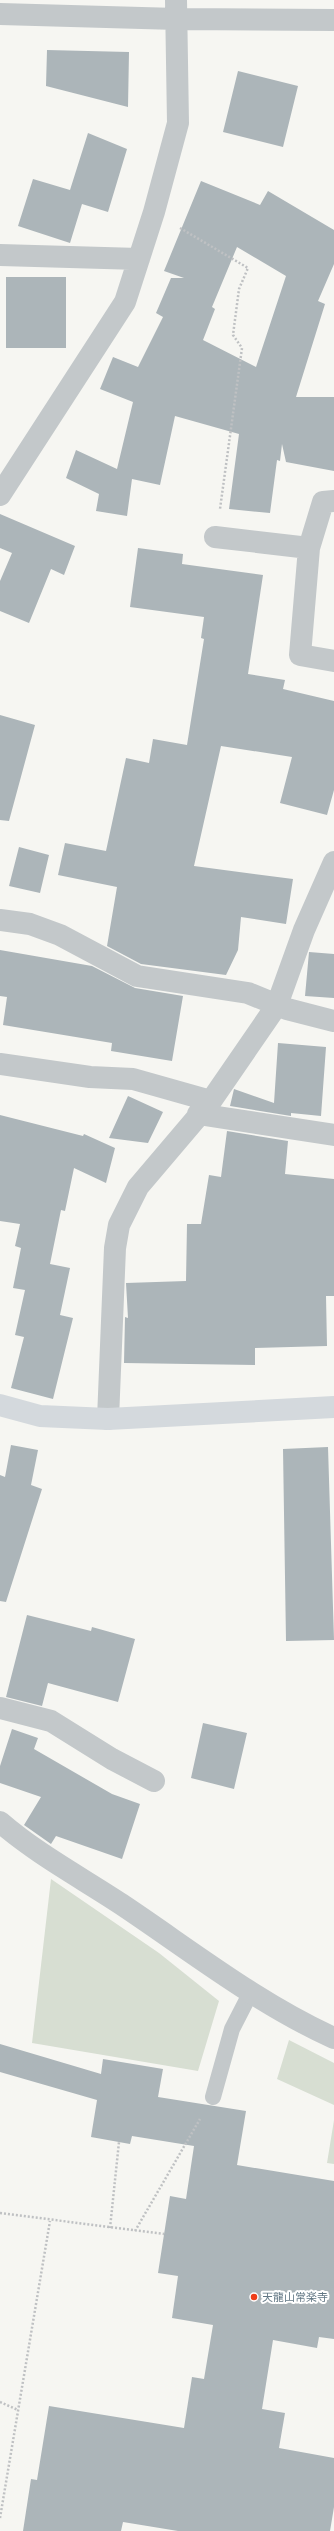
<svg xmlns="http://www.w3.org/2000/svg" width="334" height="2531" font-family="Roboto,'Noto Sans JP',sans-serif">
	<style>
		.green { fill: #d7ded2 }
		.building { fill: #acb5b9; fill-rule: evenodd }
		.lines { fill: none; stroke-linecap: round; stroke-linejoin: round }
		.path { stroke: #bfc1c3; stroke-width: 2.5; stroke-dasharray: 2 2; stroke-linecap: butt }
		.lane { stroke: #c3c8ca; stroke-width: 16 }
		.street { stroke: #c3c8ca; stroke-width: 22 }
		.secondary { stroke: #d4d9dd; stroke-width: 22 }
		.poi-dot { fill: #ef3d19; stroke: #fff; stroke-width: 1.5 }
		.labels { text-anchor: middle; stroke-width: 4; stroke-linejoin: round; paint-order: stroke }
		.poi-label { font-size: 11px; fill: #637885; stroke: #fff; text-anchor: start }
	</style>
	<rect width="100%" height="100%" fill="#f6f6f2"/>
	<path class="green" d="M51 1879 159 1953 219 2001 198 2071 32 2043Z
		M289 2040 334 2063V2105L277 2079Z
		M334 2120V2164L327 2163Z"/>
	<path class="building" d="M47 50 129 52 128 107 46 86Z
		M238 71 298 86 283 147 223 132Z
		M88 133 127 149 108 212 82 204 70 243 18 226 33 179 70 190Z
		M201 181 260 205 268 191 334 230V264L318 301 325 304 296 397H334V471L286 462 282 444 280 461 277 460 270 513 229 509 239 434 175 416 160 485 132 479 127 516 96 511 99 494 66 478 76 450 117 469 133 402 100 389 113 357 138 367 163 317 156 313 171 278H184L164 271ZM237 247 286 276 256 367 203 340 215 309 212 307Z
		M6 277H66V348H6Z
		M0 514 75 546 64 575 51 569 29 623 0 611V581L12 553 0 548Z
		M138 548 183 554 182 564 263 575 248 674 285 680 283 689 334 701V790L327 815 280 803 292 757 221 746 194 866 293 879 286 924 241 917 238 950 226 975 141 964 107 946 117 887 58 875 65 843 106 851 126 758 149 763 153 739 187 745 204 639 201 638 204 617 130 607Z
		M0 715 35 725 9 821 0 820Z
		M19 847 49 855 40 893 9 886Z
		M0 950 92 966 135 988 183 996 172 1061 111 1051 112 1043 3 1025 7 997 0 996Z
		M309 952 334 954V998L305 996Z
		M278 1043 326 1047 321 1116 291 1113V1116L230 1106 234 1089 274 1103Z
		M128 1096 163 1112 148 1143 109 1138Z
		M0 1115 83 1136 84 1134 115 1148 106 1183 74 1168 65 1211 61 1210 50 1264 70 1268 60 1315 73 1318 53 1399 11 1388 24 1337 15 1335 25 1290 13 1288 21 1248 15 1246 20 1224 0 1221Z
		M227 1131 288 1141 285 1174 334 1179V1296H326L327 1346 255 1348V1365L124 1363 125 1317 128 1318 126 1283 186 1281 187 1224H201L209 1175 221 1177Z
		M11 1445 38 1450 31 1485 42 1489 6 1602 0 1601V1475L5 1477Z
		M328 1447 334 1640 286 1641 283 1449Z
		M27 1615 91 1631 92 1627 135 1639 118 1702 48 1683 42 1706 6 1697Z
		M203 1723 247 1733 234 1789 191 1778Z
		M12 1729 38 1738 34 1749 112 1794 140 1804 122 1859 56 1836 51 1844 24 1825 41 1797 0 1783V1766Z
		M0 2044 101 2074 103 2059 163 2069 158 2097 246 2111 237 2165 334 2181V2339L319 2337 317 2348 273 2340 262 2409 285 2413 279 2448 334 2458V2507L330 2531H178L123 2522 121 2531H23L31 2479 37 2480 49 2406 184 2428 192 2377 204 2379 213 2325 172 2318 178 2276 158 2273 170 2196 186 2199 194 2146 132 2136 130 2144 91 2137 97 2100 0 2072Z"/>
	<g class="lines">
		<path class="path" d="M180 228 248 268 239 289 233 335 242 348 220 509
			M0 2213 164 2234
			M110 2228 119 2142
			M135 2231 200 2119
			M0 2402 18 2410
			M0 2518 50 2221"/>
		<path class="lane" d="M213 2097 232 2029 251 1992"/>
		<path class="street" d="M0 14 177 19 334 20
			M0 255 139 259
			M0 495 125 302 154 212 178 123 176 0
			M334 501 323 502 309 548 300 655 334 661
			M215 537 309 548
			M0 920 30 924 60 935 137 976 248 993 287 1009 334 1021
			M0 1064 90 1077 133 1079 211 1101
			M198 1114 334 1135
			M108 1419 115 1248 119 1225 138 1187 211 1101 277 1005 304 930 334 862
			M0 1708 51 1721 112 1759 154 1781
			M0 1822C37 1854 80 1877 121 1904 190 1950 257 2003 334 2038"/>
		<path class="secondary" d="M0 1405 40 1416 108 1419 334 1407"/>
	</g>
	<circle class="poi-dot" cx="254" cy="2297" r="4"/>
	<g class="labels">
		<g class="poi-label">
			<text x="262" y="2301">天龍山常楽寺</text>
		</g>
	</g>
</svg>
